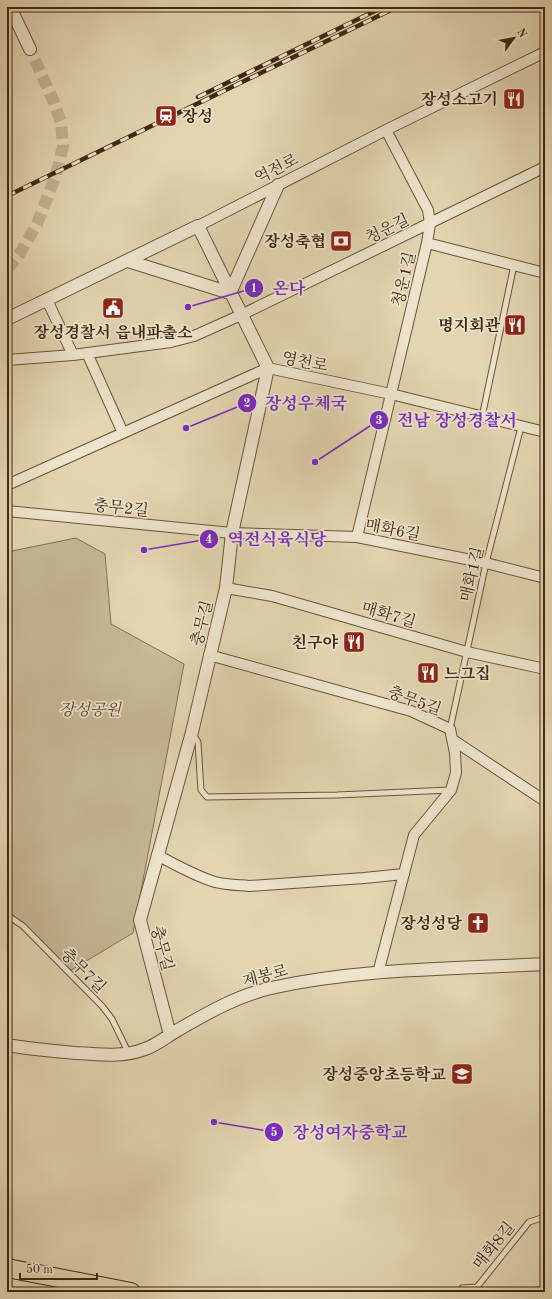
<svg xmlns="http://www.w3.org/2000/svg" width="552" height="1299" font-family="'Old Standard TT','Noto Serif KR',serif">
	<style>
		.green { fill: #c7b896; stroke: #847054 }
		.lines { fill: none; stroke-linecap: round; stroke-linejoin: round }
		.tertiary-tunnel { stroke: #c2b291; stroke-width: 12; stroke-dasharray: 12 6; stroke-linecap: butt }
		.service-casing { stroke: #6a533a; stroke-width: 7 }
		.minor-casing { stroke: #6a533a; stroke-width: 12 }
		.tertiary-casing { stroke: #6a533a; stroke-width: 14 }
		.motorway-casing { stroke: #422813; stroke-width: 20 }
		.service { stroke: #ece4cc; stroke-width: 5 }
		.minor { stroke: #ece4cc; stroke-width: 10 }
		.tertiary { stroke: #ece4cc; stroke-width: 12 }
		.motorway { stroke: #e2d5b1; stroke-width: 18 }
		.rail-casing { stroke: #422813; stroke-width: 4.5 }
		.rail { stroke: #ece4cc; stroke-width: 3; stroke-dasharray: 9; stroke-linecap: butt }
		.labels { text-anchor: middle; stroke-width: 3.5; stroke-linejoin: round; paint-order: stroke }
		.poi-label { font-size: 16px; font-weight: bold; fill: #422813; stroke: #ece4cc; text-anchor: end }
		.street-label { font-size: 16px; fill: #422813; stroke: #ece4cc }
		.park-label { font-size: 16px; font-style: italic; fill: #5d452d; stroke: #ece4cc }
		.leader { fill: none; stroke: #7b2cbf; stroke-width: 1.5 }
		.callout-dot { fill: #7b2cbf; stroke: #ece4cc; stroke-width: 1.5 }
		.mark-label { font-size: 12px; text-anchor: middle; font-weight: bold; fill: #fff }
		.callout-label { font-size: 17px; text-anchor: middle; font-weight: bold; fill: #7b2cbf; stroke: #ece4cc; stroke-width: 3.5; stroke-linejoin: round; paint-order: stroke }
	</style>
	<rect width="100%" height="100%" fill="#e2d5b1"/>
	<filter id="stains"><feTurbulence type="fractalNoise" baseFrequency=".005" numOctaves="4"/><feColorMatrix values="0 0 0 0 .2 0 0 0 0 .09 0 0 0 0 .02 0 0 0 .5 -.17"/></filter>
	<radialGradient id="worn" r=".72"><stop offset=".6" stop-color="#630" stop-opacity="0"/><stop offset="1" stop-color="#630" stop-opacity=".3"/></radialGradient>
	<path class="green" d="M76 538 105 554 111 624 184 664 133 933 68 972 7 914V552Z"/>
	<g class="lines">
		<path class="tertiary-tunnel" d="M7 269 19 255 37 224 56 175 63 146 61 122 53 100 30 49"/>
		<g class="service-casing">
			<path id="service" d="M482 417 514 265
				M450 729 486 563 521 427
				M193 734 198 742 201 790 207 797 337 795 450 790
				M7 915 23 926 102 1006 112 1019 129 1054
				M462 1288 477 1287 529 1222 545 1217"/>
		</g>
		<g class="minor-casing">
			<path id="minor" d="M386 130 428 210 430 224 427 243
				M198 226 386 130 545 52
				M47 300 73 355
				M87 353 123 433
				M7 360 73 355 171 342 194 336 241 315 545 167
				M7 485 268 368 391 394 545 432
				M7 511 232 533 357 537 486 563 545 578
				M357 537 427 243 545 273
				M226 588 272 596 467 652 545 669
				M209 655 411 711 450 729 455 753 456 773 451 790 414 835 378 973
				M453 740 545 801
				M157 855C176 865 195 876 215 882 226 885 238 885 249 886L364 878 404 874"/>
		</g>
		<g class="tertiary-casing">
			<path id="tertiary" d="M10 7 30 49
				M128 261 230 293 278 185
				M7 319 198 226 268 368 232 533 226 588 192 732 140 920 170 1035
				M7 1045C30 1049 53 1051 76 1053 100 1054 122 1058 145 1049 157 1045 167 1036 178 1030 209 1012 237 996 271 988 361 968 454 969 545 964"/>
		</g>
		<g class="motorway-casing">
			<path id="motorway" d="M7 1268 131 1292"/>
		</g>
		<use href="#service" class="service"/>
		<use href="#minor" class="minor"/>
		<use href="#tertiary" class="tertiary"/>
		<use href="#motorway" class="motorway"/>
		<g class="rail-casing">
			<path id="rail" d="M198 97 383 7
				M7 196 397 7"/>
		</g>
		<use href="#rail" class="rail"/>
	</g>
	<defs>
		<g id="restaurant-square" transform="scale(1.15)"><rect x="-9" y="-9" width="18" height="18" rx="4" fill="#8f2418" stroke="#ece4cc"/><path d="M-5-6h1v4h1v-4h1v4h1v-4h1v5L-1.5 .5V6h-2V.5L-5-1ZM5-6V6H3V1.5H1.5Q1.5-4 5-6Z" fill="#fff"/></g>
		<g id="station-square" transform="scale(1.15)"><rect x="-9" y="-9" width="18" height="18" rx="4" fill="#8f2418" stroke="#ece4cc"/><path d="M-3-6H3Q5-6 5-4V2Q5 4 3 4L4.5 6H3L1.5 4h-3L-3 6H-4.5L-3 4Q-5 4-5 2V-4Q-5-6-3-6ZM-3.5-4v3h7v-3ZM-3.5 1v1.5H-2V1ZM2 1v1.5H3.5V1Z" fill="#fff"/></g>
		<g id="bank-square" transform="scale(1.15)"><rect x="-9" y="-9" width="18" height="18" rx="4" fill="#8f2418" stroke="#ece4cc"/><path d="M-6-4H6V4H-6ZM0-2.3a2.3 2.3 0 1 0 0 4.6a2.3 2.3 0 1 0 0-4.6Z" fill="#fff"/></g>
		<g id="civic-square" transform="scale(1.15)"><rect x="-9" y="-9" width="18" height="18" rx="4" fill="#8f2418" stroke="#ece4cc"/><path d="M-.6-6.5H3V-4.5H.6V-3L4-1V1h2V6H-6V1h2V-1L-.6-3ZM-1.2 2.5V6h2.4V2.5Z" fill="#fff"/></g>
		<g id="church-square" transform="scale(1.15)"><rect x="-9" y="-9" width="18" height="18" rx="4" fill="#8f2418" stroke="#ece4cc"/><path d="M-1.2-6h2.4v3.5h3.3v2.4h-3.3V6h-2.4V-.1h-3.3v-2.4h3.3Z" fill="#fff"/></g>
		<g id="school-square" transform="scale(1.15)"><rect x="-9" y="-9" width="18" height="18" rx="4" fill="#8f2418" stroke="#ece4cc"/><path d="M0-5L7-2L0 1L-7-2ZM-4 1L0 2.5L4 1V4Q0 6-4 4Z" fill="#fff"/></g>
	</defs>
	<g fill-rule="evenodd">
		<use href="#restaurant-square" x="514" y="99"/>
		<use href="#station-square" x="166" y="116"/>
		<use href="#bank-square" x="341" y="241"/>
		<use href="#civic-square" x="113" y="308"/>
		<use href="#restaurant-square" x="515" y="325"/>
		<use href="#restaurant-square" x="354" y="642"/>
		<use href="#restaurant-square" x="428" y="673"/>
		<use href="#church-square" x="478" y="923"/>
		<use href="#school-square" x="462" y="1074"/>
	</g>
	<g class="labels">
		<g class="poi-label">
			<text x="498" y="105">장성소고기</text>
			<text x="182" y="122" text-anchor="start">장성</text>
			<text x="326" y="247">장성축협</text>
			<text x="500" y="331">명지회관</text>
			<text x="113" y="338" text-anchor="middle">장성경찰서 읍내파출소</text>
			<text x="338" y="648">친구야</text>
			<text x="444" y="679" text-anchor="start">느그집</text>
			<text x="462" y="929">장성성당</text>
			<text x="446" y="1080">장성중앙초등학교</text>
		</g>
		<g class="street-label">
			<text transform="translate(276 168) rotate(-27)" y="6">역전로</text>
			<text transform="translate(387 228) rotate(-26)" y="6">청운길</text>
			<text transform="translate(403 279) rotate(-77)" y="6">청운1길</text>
			<text transform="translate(305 361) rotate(11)" y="6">영천로</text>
			<text transform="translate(121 507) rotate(6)" y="6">충무2길</text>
			<text transform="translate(393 529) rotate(11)" y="6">매화6길</text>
			<text transform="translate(471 574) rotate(-77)" y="6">매화1길</text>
			<text transform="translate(389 614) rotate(16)" y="6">매화7길</text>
			<text transform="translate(201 623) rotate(-76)" y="6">충무길</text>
			<text transform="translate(415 700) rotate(20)" y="6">충무5길</text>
			<text transform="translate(163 948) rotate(75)" y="6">충무길</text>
			<text transform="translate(84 970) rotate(45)" y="6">충무7길</text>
			<text transform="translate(265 975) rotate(-15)" y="6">제봉로</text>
			<text transform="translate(493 1245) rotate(-51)" y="6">매화8길</text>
		</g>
		<g class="park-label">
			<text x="90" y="715">장성공원</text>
		</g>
	</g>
	<path class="leader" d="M188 307L254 288M186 428L247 403M315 462L379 420M144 550L209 539M214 1122L274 1132"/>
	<g class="callout-dot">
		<circle cx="188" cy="307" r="4"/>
		<circle cx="186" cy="428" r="4"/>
		<circle cx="315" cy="462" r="4"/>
		<circle cx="144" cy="550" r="4"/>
		<circle cx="214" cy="1122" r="4"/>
		<circle cx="254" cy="288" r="10"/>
		<circle cx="247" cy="403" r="10"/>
		<circle cx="379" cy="420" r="10"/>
		<circle cx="209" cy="539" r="10"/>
		<circle cx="274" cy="1132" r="10"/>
	</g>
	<g class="mark-label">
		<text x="254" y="292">1</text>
		<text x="247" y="407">2</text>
		<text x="379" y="424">3</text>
		<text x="209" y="543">4</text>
		<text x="274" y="1136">5</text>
	</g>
	<g class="callout-label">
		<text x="289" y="294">온다</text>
		<text x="306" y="409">장성우체국</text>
		<text x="457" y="426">전남 장성경찰서</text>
		<text x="277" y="545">역전식육식당</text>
		<text x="350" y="1138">장성여자중학교</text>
	</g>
	<rect width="552" height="1299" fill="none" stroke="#e2d5b1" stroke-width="24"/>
	<rect x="8" y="8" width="536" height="1283" fill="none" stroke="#422813" stroke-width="2"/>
	<rect x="12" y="12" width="528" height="1275" fill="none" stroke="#422813"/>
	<g transform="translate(514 38) rotate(58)" stroke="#ece4cc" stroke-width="3" paint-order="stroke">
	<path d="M0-3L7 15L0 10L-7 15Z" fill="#422813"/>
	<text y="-6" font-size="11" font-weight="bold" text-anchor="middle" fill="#422813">N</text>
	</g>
	<path d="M20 1273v6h77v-6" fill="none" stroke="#422813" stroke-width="2"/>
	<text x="26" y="1273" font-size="12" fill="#422813" stroke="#ece4cc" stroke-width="3" paint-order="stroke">50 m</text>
	<rect width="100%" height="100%" filter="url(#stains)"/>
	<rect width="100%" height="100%" fill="url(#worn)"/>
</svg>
